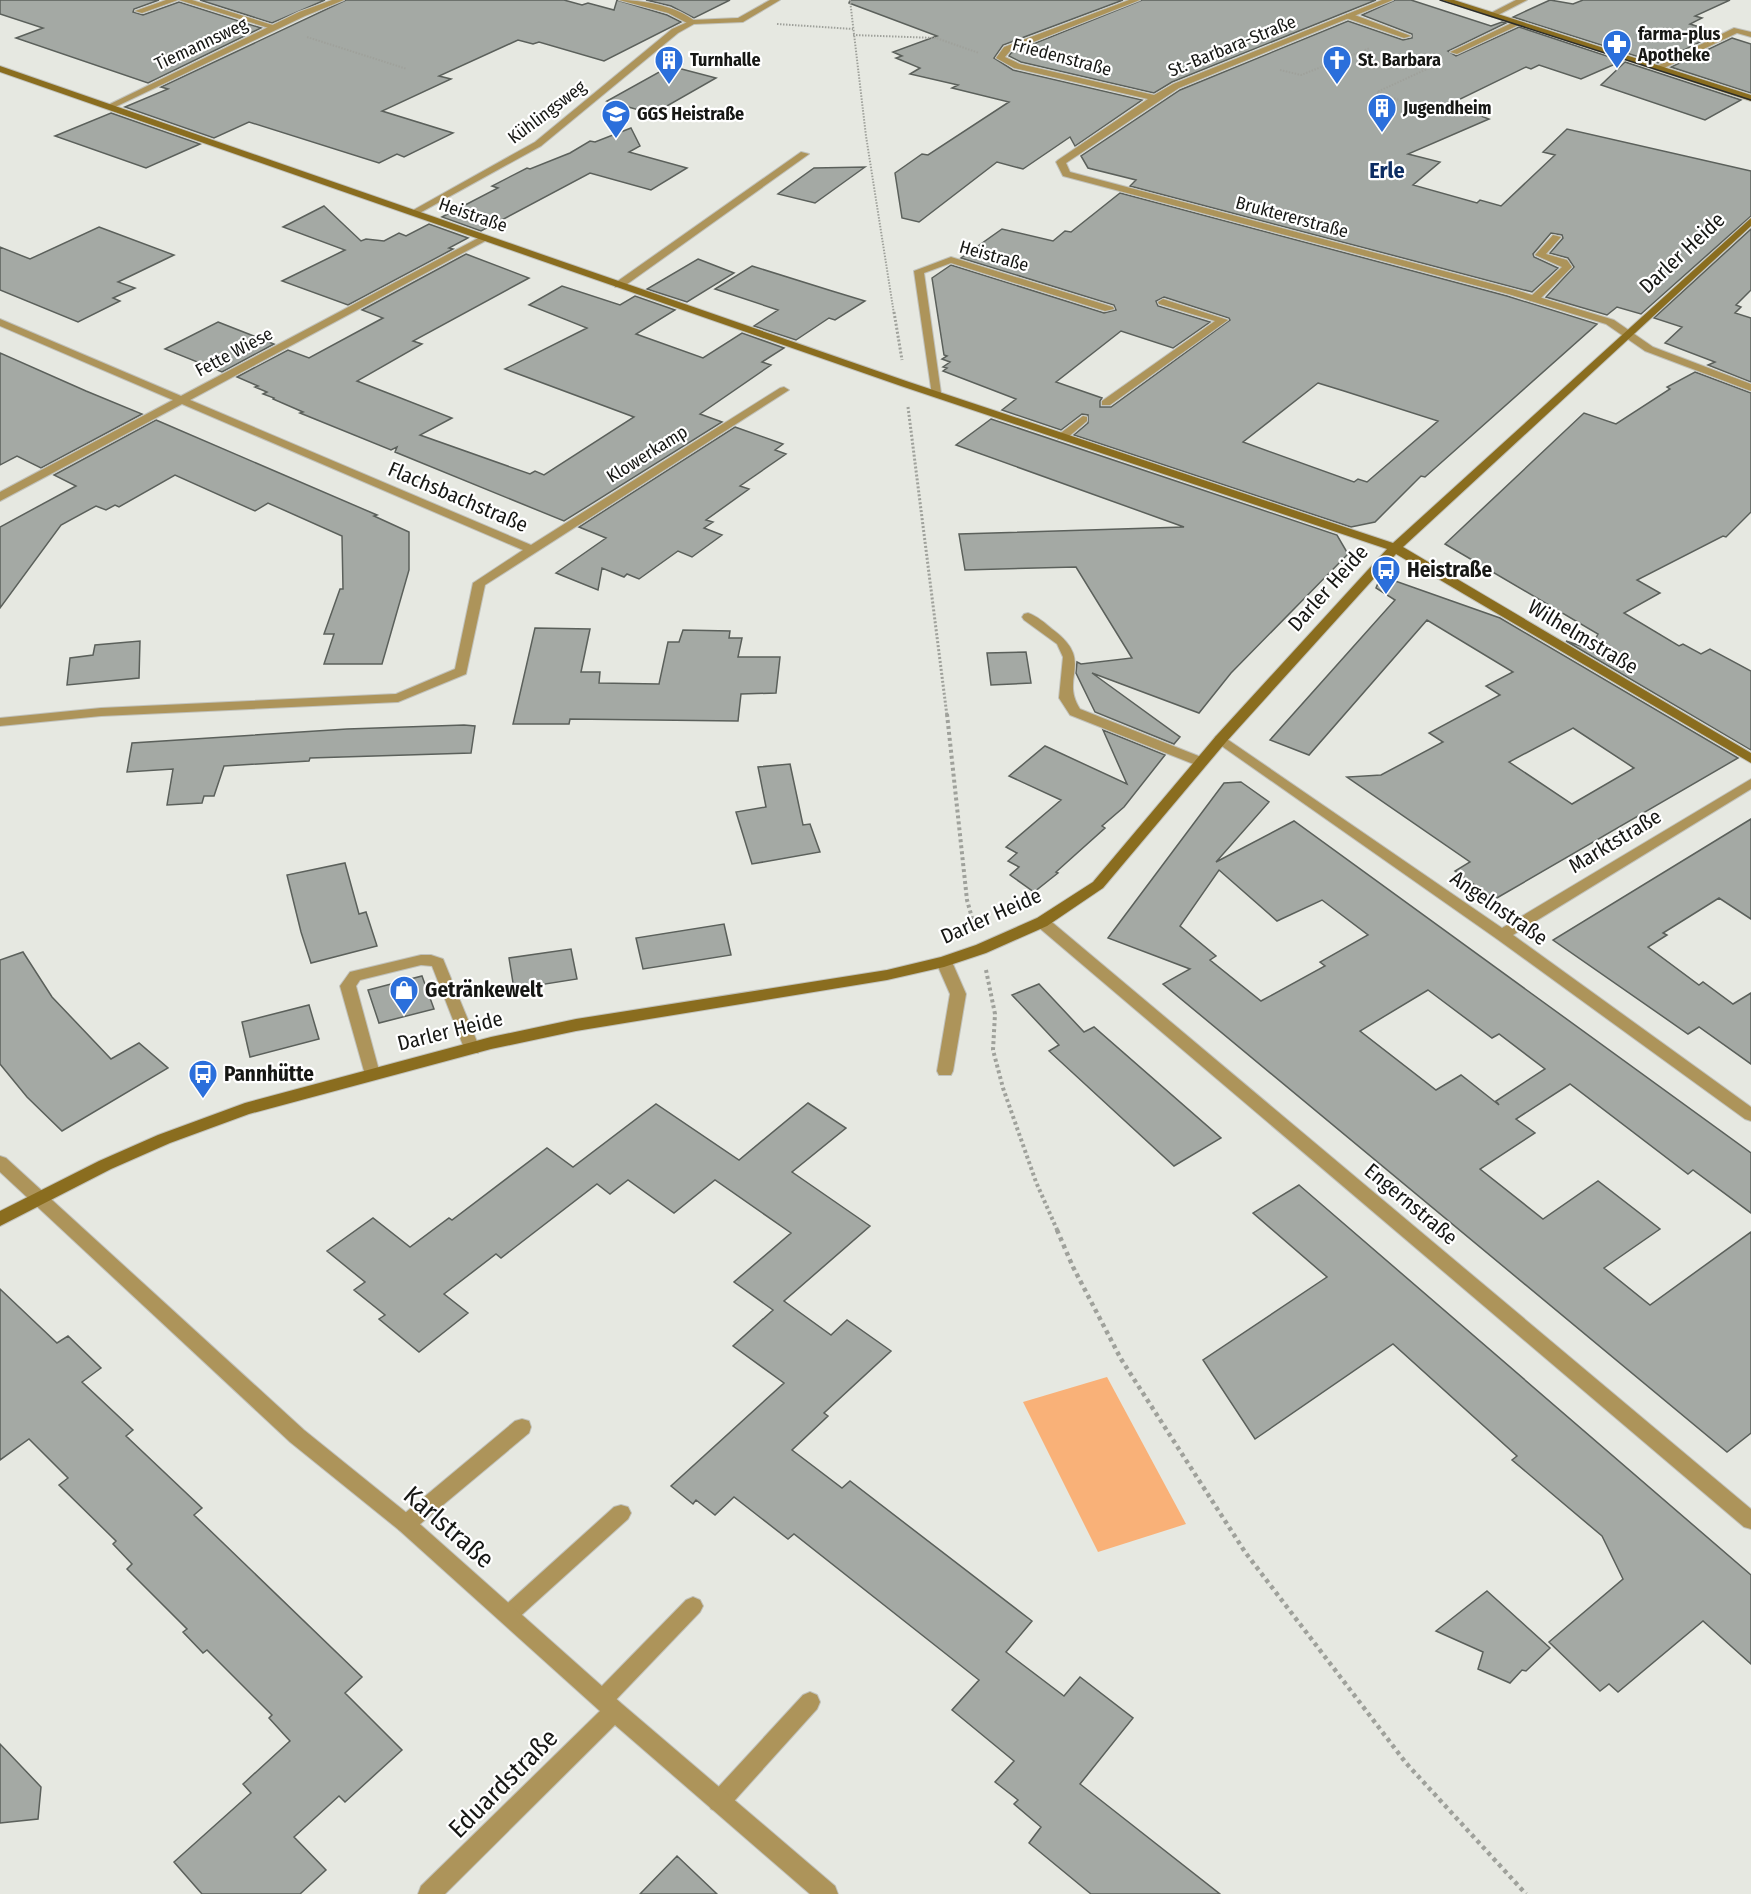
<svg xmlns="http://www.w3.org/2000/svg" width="1751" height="1894" font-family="'Fira Sans Condensed',sans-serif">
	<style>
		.green { fill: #f9b178 }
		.building { fill: #a4a9a4; stroke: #5b605b; stroke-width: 1.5; fill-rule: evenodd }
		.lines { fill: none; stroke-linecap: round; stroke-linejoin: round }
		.lane-casing { stroke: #c1c2bc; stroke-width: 2 }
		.street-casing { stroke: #c1c2bc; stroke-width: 2 }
		.secondary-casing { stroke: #c1c2bc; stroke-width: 2 }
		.path-far3 { stroke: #9fa19b; stroke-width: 2; stroke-dasharray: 1.5 1.5; stroke-linecap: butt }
		.path-far2 { stroke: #9fa19b; stroke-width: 3; stroke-dasharray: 2 2; stroke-linecap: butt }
		.path-far1 { stroke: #9fa19b; stroke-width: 4; stroke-dasharray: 3 3; stroke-linecap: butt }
		.path { stroke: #9fa19b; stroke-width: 4.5; stroke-dasharray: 4 4; stroke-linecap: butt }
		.lane { fill: #ad945a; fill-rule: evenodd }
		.street { fill: #ad945a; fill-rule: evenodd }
		.secondary { fill: #8a6d1f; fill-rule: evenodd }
		.tram { stroke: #2b2c29; stroke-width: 1.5 }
		.labels { text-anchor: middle; stroke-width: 4.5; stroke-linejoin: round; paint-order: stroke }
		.far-poi-label { font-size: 18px; font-weight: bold; fill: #161714; stroke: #fff; text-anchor: start }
		.far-street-label { font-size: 18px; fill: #161714; stroke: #fff }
		.street-label { font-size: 21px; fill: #161714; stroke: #fff }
		.poi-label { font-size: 21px; font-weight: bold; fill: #161714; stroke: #fff; text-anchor: start }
		.far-district-label { font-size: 22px; font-weight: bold; fill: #0d2d62; stroke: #fff }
		.near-street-label { font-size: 26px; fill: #161714; stroke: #fff }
	</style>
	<rect width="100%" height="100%" fill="#e6e8e1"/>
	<path class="green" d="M1107 1377 1186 1524 1098 1552 1023 1402Z"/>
	<path class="building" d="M0 0H159L134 9 133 12 143 15 179 2 261 28 148 83 16 38 43 28 0 14Z
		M200 0H325L272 23Z
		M346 0H564L582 5 588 3 614 10 617 0 667 15 681 22 604 61 539 42 533 44 518 40 439 76 451 79 382 111 453 133 404 157 397 154 379 163 249 122 214 138 125 107 168 89 161 87Z
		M646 0H730L694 18 671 6Z
		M850 0H1123L1003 45 994 58 1013 70 1142 100 1075 146 1070 137 1023 169 997 162 919 222 902 218 895 173 922 154 928 155 1009 102 952 88 958 85 910 74 920 68 896 58 902 56 893 52 937 36 849 3Z
		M1142 0H1376L1172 82 1154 93 1021 62 1009 56 1011 53Z
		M1395 0H1411L1491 26 1502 22 1506 23 1448 51 1456 56 1519 27 1622 61 1581 79 1539 65 1531 69 1526 67 1454 102 1465 105 1459 108 1489 119 1408 154 1440 162 1413 185 1477 203 1480 200 1501 206 1555 155 1543 152 1567 129 1751 171V216L1641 314 1617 307 1607 315 1546 297 1574 267 1568 258 1550 253 1563 238 1562 235 1551 233 1533 254 1534 257 1558 268 1532 292 1130 186 1136 180 1088 168 1081 156 1180 90 1348 21 1403 40 1412 38V34L1362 15Z
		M1550 0 1573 4 1583 0H1730L1695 16 1702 18 1690 24 1718 33 1658 63 1513 17Z
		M1732 38 1751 44V93L1671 67Z
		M1625 62 1741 100 1705 120 1601 85Z
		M670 66 716 78 653 114 607 101Z
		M111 113 200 144 146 168 55 136Z
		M631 128 640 146 629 152 687 168 651 190 590 173 481 231 442 217 498 188 492 186 527 168 530 169 570 153 590 141 595 142Z
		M865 167 815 203 778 194 814 168Z
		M1120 193 1507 296 1597 324 1425 477 1421 476 1375 522 1351 527 1074 435 1088 423V415L1082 414 1061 430 1002 410 1016 399 943 371 947 368 943 367 950 362 942 359 947 356 944 355 932 278 951 265 1104 313 1116 310 1114 305 961 258 1002 229 1053 241 1065 231 1071 232ZM1164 297 1229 318 1230 320 1111 407H1100V401L1102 398 1056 382 1121 331 1173 348 1210 322 1158 306 1156 301ZM1318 383 1344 391 1438 421 1367 482 1358 479 1354 482 1243 442Z
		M324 206 361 241 366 239 384 241 399 233 406 236 429 224 468 238 449 248 453 249 348 305 282 281 345 250 283 227Z
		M99 227 174 255 118 282 135 288 113 298 120 301 78 322 0 290V247L30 259Z
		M1751 229V290L1736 305 1741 307 1735 313 1751 318V382L1708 365 1715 362 1665 343 1682 327 1654 318Z
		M466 254 529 278 413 341 422 344 357 381 452 418 420 435 530 474 535 471 544 475 634 417 505 369 587 328 529 305 562 286 620 305 635 296 675 310 636 334 703 358 742 333 784 348 762 362 771 365 700 414 722 422 564 521 395 452 397 447 391 450 300 413 303 412 273 399 274 398 263 394 267 392 255 387 258 386 237 377 288 350 309 358 383 318 362 310Z
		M698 259 734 273 687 302 647 289Z
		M752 266 832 291 865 301 835 320 829 318 796 340 754 326 778 310 715 289Z
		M218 322 274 344 222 372 165 349Z
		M0 353 86 391 142 414 41 468 17 456 0 465Z
		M1695 372 1751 393V512L1726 537 1723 536 1637 580 1660 593 1624 613 1679 646 1683 644 1701 654 1710 649 1751 671V750L1566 641 1590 649 1598 634 1445 544 1584 413 1616 424 1670 389 1667 387Z
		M991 419 1337 535 1348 554 1231 673 1199 713 1092 673 1180 737 1174 744 1095 712 1076 673 1077 662 1081 664 1132 658 1076 567 965 570 959 534 1184 527 956 445Z
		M156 420 377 515 374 516 409 532V570L382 664H324L334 634H324L340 589H343L342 536 268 503 255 511 175 475 119 507 115 505 106 510 96 506 61 525 0 608V527L76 486 54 475Z
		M735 427 783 444 775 450 786 454 740 486 749 489 706 520 713 522 704 528 722 535 692 557 678 551 639 579 627 574 624 577 602 568 598 590 556 573 606 538 579 527Z
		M1381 576 1500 618 1738 758 1495 899 1455 871 1470 862 1347 777 1381 775 1443 742 1429 733 1500 695 1486 686 1513 672 1427 620 1309 755 1270 740 1395 600 1376 588ZM1573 728 1634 768 1572 804 1509 762Z
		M535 628 590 629 581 672H600L599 683 659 684 668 642H679L683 630 730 631 729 638H742L738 657H780L776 693 741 694 738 721 570 719 569 724H513Z
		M140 641 139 678 67 685 70 658 93 655 95 645Z
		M1026 652 1031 683 991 685 987 653Z
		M464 725 475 726 471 753 310 758 309 761 224 766 214 796H204L202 803 167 805 173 769 127 772 132 743 347 729Z
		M1103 730 1165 755 1124 807 1102 826 1105 828 1056 872 1058 873 1034 892 1010 875 1019 867 1008 861 1017 853 1006 847 1061 800 1009 776 1045 746 1127 784Z
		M790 764 803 825 810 824 820 852 752 864 736 812 766 807 758 767Z
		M1241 782 1269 802 1216 862 1294 821 1751 1153V1213L1693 1170 1688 1174 1570 1084 1516 1119 1535 1133 1480 1169 1543 1219 1598 1181 1660 1229 1604 1268 1650 1305 1751 1232V1433L1727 1452 1163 984 1190 969 1108 938 1224 783ZM1219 870 1277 921 1322 900 1368 935 1320 962 1325 966 1261 1001 1210 960 1216 956 1180 926ZM1428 990 1492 1038 1499 1034 1545 1069 1496 1101 1499 1105 1461 1075 1436 1090 1360 1031Z
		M1751 819V919L1719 898 1663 933 1667 935 1648 947 1699 985 1703 982 1733 1004 1751 993V1064L1699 1027 1688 1034 1553 940Z
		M345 863 359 914 366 912 377 946 311 963 301 932 287 875Z
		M724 924 731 955 643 969 636 938Z
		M571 949 577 979 514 989 509 958Z
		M23 952 52 997 111 1059 139 1043 168 1068 62 1131 27 1097 0 1064V960Z
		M422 976 434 1009 379 1023 368 990Z
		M1039 984 1084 1032 1094 1027 1221 1138 1174 1166 1049 1051 1059 1045 1012 995Z
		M309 1005 319 1039 250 1057 242 1022Z
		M808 1103 846 1128 792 1172 870 1226 784 1301 831 1335 847 1320 891 1351 824 1413 828 1416 792 1450 842 1488 850 1481 1032 1621 1006 1652 1064 1696 1080 1677 1133 1718 1080 1784 1220 1894H1091L1029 1843 1041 1827 1014 1804 1018 1800 995 1782 1014 1761 952 1710 979 1680 794 1534 788 1539 734 1497 715 1515 696 1500 693 1504 671 1486 784 1383 733 1346 773 1310 734 1282 791 1233 715 1180 674 1213 628 1180 610 1194 597 1184 501 1258 496 1254 444 1294 468 1313 419 1352 379 1319 385 1315 354 1290 365 1282 327 1251 373 1218 410 1247 449 1218 452 1220 547 1148 573 1167 656 1104 739 1160Z
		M1299 1185 1751 1575V1664L1703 1621 1618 1692 1609 1684 1600 1691 1549 1642 1623 1579 1602 1536 1512 1460 1517 1456 1393 1344 1255 1439 1203 1360 1327 1277 1253 1213Z
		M0 1289 57 1343 68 1336 101 1368 82 1382 133 1430 126 1436 202 1508 194 1515 362 1677 345 1693 402 1750 345 1802 339 1796 294 1837 326 1870 300 1894H202L174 1862 251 1793 243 1784 290 1741 269 1718 272 1715 207 1650 203 1653 183 1632 187 1629 127 1569 132 1564 113 1544 116 1541 59 1485 68 1478 29 1439 0 1460Z
		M1487 1591 1550 1648 1526 1671 1522 1670 1510 1683 1478 1669 1483 1652 1436 1631Z
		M0 1744 41 1787 38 1819 0 1823Z
		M677 1856 717 1894H640Z"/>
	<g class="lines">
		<g class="lane-casing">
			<path id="lane" d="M166 0H178L142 13 135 11Z
				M179 0H192L279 27 272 29Z
				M770 0H780L743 22 694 24 678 33 541 146 416 215 408 213 535 142 672 29 692 20 738 18Z
				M1346 14H1352L1411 36 1404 38 1346 18Z
				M1516 21 1523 23 1457 54 1450 52Z
				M1734 28 1751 32V37L1737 33 1660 70 1653 68Z
				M801 152 809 154 623 287H615V283Z
				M1553 235 1561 237 1546 254 1567 260 1572 267 1538 301H1530V297L1562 267 1535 255Z
				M951 257 1113 307 1114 309 1105 311 951 263 924 273 941 393 940 395H932L914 271Z
				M1163 299 1228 320 1110 405H1102V401L1215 321 1159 304 1158 302Z
				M1083 416 1087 417V421L1066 439H1058V435Z
				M1028 613C1037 616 1045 623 1052 629 1096 661 1059 677 1080 709L1206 759 1208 762 1206 765H1196L1070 715 1059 698 1063 657 1057 644 1024 620 1022 617 1024 614Z
				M421 955H431L443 959 480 1049 478 1053H466L432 966 421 965 360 980 356 986 380 1074 378 1078H366L340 986 350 972Z
				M944 957 952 962 966 994 953 1071 951 1075H939L937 1071 950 994 936 962Z
				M522 1419 529 1421 531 1427 529 1433 413 1530 406 1532 399 1530 396 1524 399 1518 515 1421Z
				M621 1505 628 1507 631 1513 628 1519 515 1621 508 1624 501 1621 498 1615 501 1609 614 1507Z
				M693 1597 700 1600 703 1606 700 1612 610 1706 603 1709 596 1706 593 1699 596 1692 686 1600Z
				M810 1692 817 1695 820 1702 817 1709 727 1809 719 1812 711 1809 708 1802 711 1795 803 1695Z"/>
		</g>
		<g class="street-casing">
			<path id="street" d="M332 0H344L305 16 113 108 106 106 299 12Z
				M619 0C644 0 677 6 696 22L689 24 668 13Z
				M1129 0H1140L1010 51 1005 57 1020 64 1154 95 1173 84 1382 0H1393L1179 88 1066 163 1070 172 1516 290 1614 320 1653 347 1751 384V391L1645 351 1606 324 1508 294 1063 176 1056 162 1058 160 1148 99 1014 68 996 58 1004 47Z
				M1516 0H1527L1494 17 1487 15Z
				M484 235 487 236V240L190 400 531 545 780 388 784 387 789 390 485 585 466 674 398 702 101 716 0 726V718L101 708 396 694 455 669 473 583 523 550 182 404 0 501V492L173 400 0 326V319L181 396Z
				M1221 735 1502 928 1751 779V789L1513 935 1751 1107V1121L1745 1119 1497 939 1216 742 1214 739 1216 736Z
				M1042 917 1047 918 1751 1509V1529L1744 1527 1037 926 1035 922Z
				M0 1156 6 1158 304 1430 413 1518 622 1704 835 1886 838 1894H810L615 1725 445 1894H418L421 1886 600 1711 399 1530 290 1442 0 1172Z"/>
		</g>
		<g class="secondary-casing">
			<path id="secondary" d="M1442 0H1454L1751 95V101Z
				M0 66 909 382 1393 543 1751 218V226L1403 547 1751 753V763L1396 554 1226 742 1103 888 1047 926 986 953 944 967 887 980 576 1031 491 1049 249 1114 170 1143 111 1169 0 1226V1211L99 1161 158 1135 245 1103 491 1037 576 1019 887 970 941 957 976 945 1037 918 1093 882 1216 736 1387 549 901 386 0 72Z"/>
		</g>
		<path class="path-far3" d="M850 0 866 136 894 314
			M777 24 853 29
			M853 35 936 38 979 53
			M307 37 407 69
			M1394 58 1427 69 1377 92 1429 111
			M673 63 685 64
			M1280 70 1301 75 1370 48"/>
		<path class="path-far2" d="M894 312 902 360
			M908 407 947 716"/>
		<path class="path-far1" d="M947 714 967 900 974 925
			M986 970 995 1014 993 1050 1003 1088 1036 1182 1058 1232"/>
		<path class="path" d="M1057 1230 1073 1267 1121 1359 1245 1552 1406 1763 1526 1894"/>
		<use href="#lane" class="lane"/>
		<use href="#street" class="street"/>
		<use href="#secondary" class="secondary"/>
		<path class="tram" d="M1440 0 1751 100"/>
	</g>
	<defs>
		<g id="pharmacy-pin" transform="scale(1.5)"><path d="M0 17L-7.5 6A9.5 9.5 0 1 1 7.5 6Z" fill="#2b6fdb" stroke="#fff"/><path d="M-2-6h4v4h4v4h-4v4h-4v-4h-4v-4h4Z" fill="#fff"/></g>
		<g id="building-pin" transform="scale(1.5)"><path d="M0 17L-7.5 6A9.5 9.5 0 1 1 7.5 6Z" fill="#2b6fdb" stroke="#fff"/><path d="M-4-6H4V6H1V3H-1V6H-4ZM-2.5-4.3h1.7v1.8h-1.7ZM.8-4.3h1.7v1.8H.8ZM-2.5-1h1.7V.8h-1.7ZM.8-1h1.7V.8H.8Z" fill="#fff"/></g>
		<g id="church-pin" transform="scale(1.5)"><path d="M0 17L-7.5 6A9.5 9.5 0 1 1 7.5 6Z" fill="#2b6fdb" stroke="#fff"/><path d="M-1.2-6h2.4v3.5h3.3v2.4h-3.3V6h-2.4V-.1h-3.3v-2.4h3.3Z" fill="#fff"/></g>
		<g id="school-pin" transform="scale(1.5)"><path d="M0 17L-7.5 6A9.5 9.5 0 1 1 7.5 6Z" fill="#2b6fdb" stroke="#fff"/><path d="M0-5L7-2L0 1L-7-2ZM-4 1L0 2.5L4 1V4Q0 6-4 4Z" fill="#fff"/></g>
		<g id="bus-pin" transform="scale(1.5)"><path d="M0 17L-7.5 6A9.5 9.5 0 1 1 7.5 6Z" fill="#2b6fdb" stroke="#fff"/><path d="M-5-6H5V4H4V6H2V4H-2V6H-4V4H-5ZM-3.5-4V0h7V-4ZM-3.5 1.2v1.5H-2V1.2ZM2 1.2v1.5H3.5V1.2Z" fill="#fff"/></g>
		<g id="shop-pin" transform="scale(1.5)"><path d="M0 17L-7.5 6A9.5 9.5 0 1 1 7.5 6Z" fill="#2b6fdb" stroke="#fff"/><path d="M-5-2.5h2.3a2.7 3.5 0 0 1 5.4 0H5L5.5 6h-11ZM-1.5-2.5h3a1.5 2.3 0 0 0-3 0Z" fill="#fff"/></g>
	</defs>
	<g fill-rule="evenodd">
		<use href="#pharmacy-pin" x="1617" y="44"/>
		<use href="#building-pin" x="669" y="60"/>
		<use href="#church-pin" x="1337" y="60"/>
		<use href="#building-pin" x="1382" y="108"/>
		<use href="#school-pin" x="616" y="114"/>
		<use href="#bus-pin" x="1386" y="570"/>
		<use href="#shop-pin" x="404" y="990"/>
		<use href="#bus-pin" x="203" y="1074"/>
	</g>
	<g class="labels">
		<g class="far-poi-label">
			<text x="1638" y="40">farma-plus<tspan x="1638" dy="21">Apotheke</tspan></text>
			<text x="690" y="66">Turnhalle</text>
			<text x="1358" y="66">St. Barbara</text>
			<text x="1403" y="114">Jugendheim</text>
			<text x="637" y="120">GGS Heistraße</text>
		</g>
		<g class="far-street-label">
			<text transform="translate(201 44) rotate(-25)" y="6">Tiemannsweg</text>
			<text transform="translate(1232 46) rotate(-22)" y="6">St.-Barbara-Straße</text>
			<text transform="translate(1062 57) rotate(15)" y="6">Friedenstraße</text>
			<text transform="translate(547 112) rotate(-37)" y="6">Kühlingsweg</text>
			<text transform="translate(473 215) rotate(19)" y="6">Heistraße</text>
			<text transform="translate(1292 217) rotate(15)" y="6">Bruktererstraße</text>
			<text transform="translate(994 256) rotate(16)" y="6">Heistraße</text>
			<text transform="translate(234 352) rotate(-28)" y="6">Fette Wiese</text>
			<text transform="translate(647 454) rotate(-32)" y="6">Klowerkamp</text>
		</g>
		<g class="street-label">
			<text transform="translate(1682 253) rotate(-43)" y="7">Darler Heide</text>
			<text transform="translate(458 497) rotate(23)" y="7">Flachsbachstraße</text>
			<text transform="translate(1328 588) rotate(-48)" y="7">Darler Heide</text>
			<text transform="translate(1583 637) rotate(31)" y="7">Wilhelmstraße</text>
			<text transform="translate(1615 841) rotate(-31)" y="7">Marktstraße</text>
			<text transform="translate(1499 908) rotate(35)" y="7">Angelnstraße</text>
			<text transform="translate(991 916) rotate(-24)" y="7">Darler Heide</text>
			<text transform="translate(450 1031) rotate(-14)" y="7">Darler Heide</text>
			<text transform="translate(1411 1204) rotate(40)" y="7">Engernstraße</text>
		</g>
		<g class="poi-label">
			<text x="1407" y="577">Heistraße</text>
			<text x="425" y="997">Getränkewelt</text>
			<text x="224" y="1081">Pannhütte</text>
		</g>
		<g class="far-district-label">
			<text x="1387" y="178">Erle</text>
		</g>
		<g class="near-street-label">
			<text transform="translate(449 1527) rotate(41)" y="9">Karlstraße</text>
			<text transform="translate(503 1783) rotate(-45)" y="9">Eduardstraße</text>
		</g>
	</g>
</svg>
